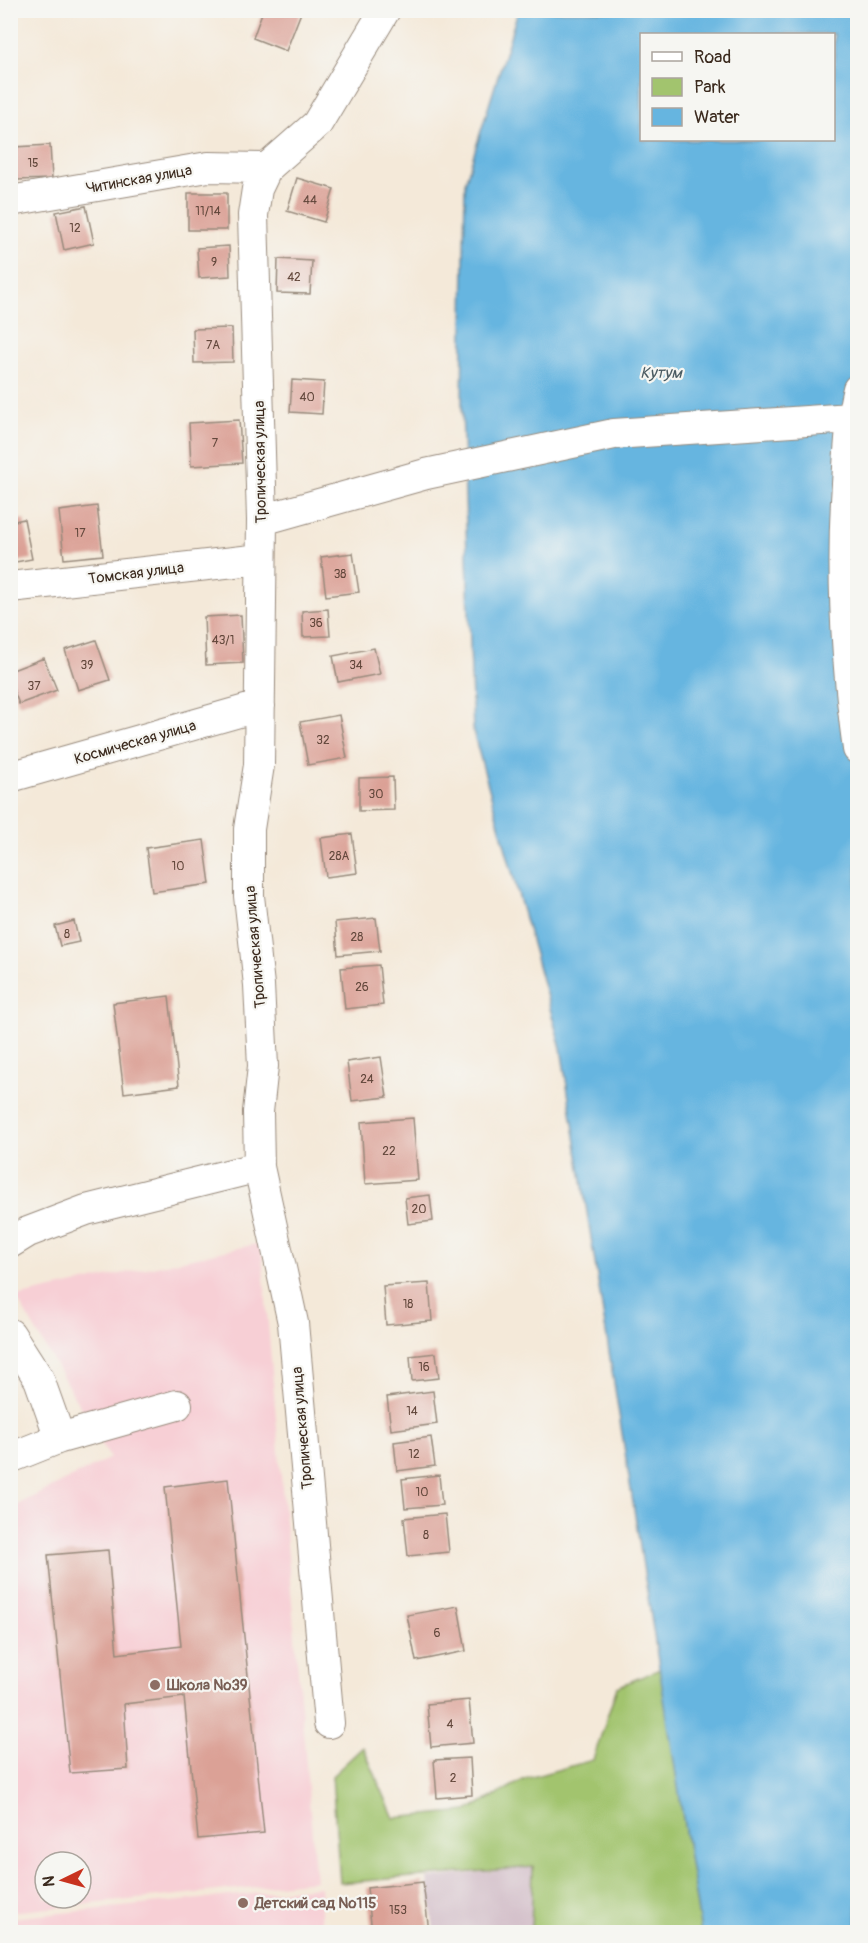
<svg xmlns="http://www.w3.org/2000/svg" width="868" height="1943" font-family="Pangolin,sans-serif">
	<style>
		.built { fill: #f7cfd5; fill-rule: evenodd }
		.industrial { fill: #d2bdc8 }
		.green { fill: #a2c46e; stroke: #6e7746; stroke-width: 1.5 }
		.water { fill: #66b5e0; stroke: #50707f; stroke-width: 1.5; fill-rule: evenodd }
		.building { fill: #dba196 }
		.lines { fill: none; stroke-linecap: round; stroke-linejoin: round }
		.minor-casing { stroke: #988a7c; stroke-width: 32 }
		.minor { stroke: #fff; stroke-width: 30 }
		.education-dot { fill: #8d6e63; stroke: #f6f6f2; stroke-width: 2 }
		.labels { text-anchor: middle; stroke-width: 4.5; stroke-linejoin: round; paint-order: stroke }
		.number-label { font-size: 12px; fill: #63483c }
		.street-label { font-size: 15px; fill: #3b2a1e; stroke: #f6f6f2 }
		.education-label { font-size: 15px; font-weight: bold; fill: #785e54; stroke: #f6f6f2; text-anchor: start }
		.water-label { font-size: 16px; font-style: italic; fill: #4a5b62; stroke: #f6f6f2 }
	</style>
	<rect width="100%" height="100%" fill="#f6f6f2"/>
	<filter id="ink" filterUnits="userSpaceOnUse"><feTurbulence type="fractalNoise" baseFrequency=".0167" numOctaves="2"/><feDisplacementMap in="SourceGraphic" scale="12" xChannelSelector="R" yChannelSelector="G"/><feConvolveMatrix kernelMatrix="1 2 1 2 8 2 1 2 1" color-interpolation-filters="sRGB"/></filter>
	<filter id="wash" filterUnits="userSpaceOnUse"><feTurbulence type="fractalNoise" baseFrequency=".008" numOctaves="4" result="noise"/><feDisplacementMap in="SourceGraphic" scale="24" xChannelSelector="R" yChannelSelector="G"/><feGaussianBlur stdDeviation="1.35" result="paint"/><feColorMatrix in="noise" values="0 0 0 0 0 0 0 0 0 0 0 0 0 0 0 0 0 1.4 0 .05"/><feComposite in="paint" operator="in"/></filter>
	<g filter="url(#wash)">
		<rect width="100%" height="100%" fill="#f4e9d9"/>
		<path class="built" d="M261 1243 316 1881 11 1912V1508L110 1458 16 1297ZM45 1862H81V1898H45Z
			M320 1887 322 1932H11V1918Z"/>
		<path class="industrial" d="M533 1867 531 1932H434L428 1878Z"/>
		<path class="green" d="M660 1669 701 1932H531L533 1867 340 1883 332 1776 363 1747 394 1818 467 1811 525 1779 593 1760 617 1687Z"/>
		<path class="water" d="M518 11H857V1932H701L561 1048 473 731 462 408 465 183ZM642 34H834V140H642Z"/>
		<g id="blocks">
			<path class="building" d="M263 10H302L286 51 253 38Z
				M50 145 52 179 15 180 14 147Z
				M297 178 334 189 324 222 287 211Z
				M188 193H227V230H188Z
				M86 206 94 243 64 250 56 212Z
				M229 246 230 276 199 278 197 248Z
				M278 259 312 261 310 294 277 293Z
				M232 328 233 362 194 363 193 329Z
				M292 380 324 382 322 414 290 412Z
				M239 420 242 463 191 466 189 423Z
				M97 506 103 555 64 559 59 511Z
				M24 519 32 559 10 563V522Z
				M353 553 359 592 326 596 321 557Z
				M328 609 330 636 303 637 302 611Z
				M241 615 243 663 206 665 204 617Z
				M96 640 110 680 78 690 65 650Z
				M374 648 380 674 338 682 333 656Z
				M44 658 57 690 19 704 10 681V671Z
				M339 715 347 758 308 765 300 722Z
				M393 777 394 810 359 811V778Z
				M352 834 357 873 326 877 321 838Z
				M204 840 210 884 152 892 146 848Z
				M376 918 380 951 338 955 335 922Z
				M74 921 79 942 60 946 55 926Z
				M379 965 383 1005 345 1009 341 968Z
				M169 996 179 1086 124 1093 113 1003Z
				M381 1057 387 1097 352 1101 347 1062Z
				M413 1118 418 1180 365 1184 361 1122Z
				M430 1195 433 1221 408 1224 405 1198Z
				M429 1283 432 1321 386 1325 383 1286Z
				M436 1353 439 1378 412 1381 410 1356Z
				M433 1391 437 1424 391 1430 387 1397Z
				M431 1437 435 1466 397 1471 394 1442Z
				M439 1475 442 1505 405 1508 402 1479Z
				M228 1479 264 1833 198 1839 184 1697 124 1704 128 1769 70 1773 48 1555 108 1550 117 1654 181 1646 165 1487Z
				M445 1514 449 1552 408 1556 404 1518Z
				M458 1606 466 1651 416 1661 407 1615Z
				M469 1700 473 1743 431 1747 427 1704Z
				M470 1758 472 1795 437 1798 434 1760Z
				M423 1882 429 1932H372L367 1888Z"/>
		</g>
	</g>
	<g filter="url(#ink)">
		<use href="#blocks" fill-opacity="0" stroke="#988a7c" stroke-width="1.5"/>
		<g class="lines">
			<g class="minor-casing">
				<path id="minor" d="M10 201 208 167 267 168
					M858 389C850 421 849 452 847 484 841 573 846 662 858 749
					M262 520 426 474 614 434 851 418
					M10 587 261 559
					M10 777 260 706
					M10 1243 28 1232 86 1210 259 1167
					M10 1334 39 1379 60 1438
					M10 1458 60 1438 177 1405
					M329 1723 293 1323 259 1167 258 1112 263 1066 259 985 249 896V829L259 765 262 520 253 215 257 189 267 168 317 124 385 10"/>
			</g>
			<use href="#minor" class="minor"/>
		</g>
	</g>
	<g class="education-dot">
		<circle cx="155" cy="1685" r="6"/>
		<circle cx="243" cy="1903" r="6"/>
	</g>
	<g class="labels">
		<g class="number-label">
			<text x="33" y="167">15</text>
			<text x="310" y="204">44</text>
			<text x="208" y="215">11/14</text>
			<text x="75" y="232">12</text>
			<text x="214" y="266">9</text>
			<text x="294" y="281">42</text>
			<text x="213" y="349">7А</text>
			<text x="307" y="401">40</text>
			<text x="215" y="447">7</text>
			<text x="80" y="537">17</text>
			<text x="340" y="578">38</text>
			<text x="316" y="627">36</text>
			<text x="223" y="644">43/1</text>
			<text x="87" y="669">39</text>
			<text x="356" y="669">34</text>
			<text x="34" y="690">37</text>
			<text x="323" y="744">32</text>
			<text x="376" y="798">30</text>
			<text x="339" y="860">28А</text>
			<text x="178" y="870">10</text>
			<text x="67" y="938">8</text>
			<text x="357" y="941">28</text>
			<text x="362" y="991">26</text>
			<text x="367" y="1083">24</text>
			<text x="389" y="1155">22</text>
			<text x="419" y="1213">20</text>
			<text x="408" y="1308">18</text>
			<text x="424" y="1371">16</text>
			<text x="412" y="1415">14</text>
			<text x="414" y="1458">12</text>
			<text x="422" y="1496">10</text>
			<text x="426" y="1539">8</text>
			<text x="437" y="1637">6</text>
			<text x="450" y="1728">4</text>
			<text x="453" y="1782">2</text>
			<text x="398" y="1914">153</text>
		</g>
		<g class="street-label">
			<text transform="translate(139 179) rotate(-10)" y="5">Читинская улица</text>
			<text transform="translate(260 462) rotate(-91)" y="5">Тропическая улица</text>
			<text transform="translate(136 573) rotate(-7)" y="5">Томская улица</text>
			<text transform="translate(135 742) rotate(-16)" y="5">Космическая улица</text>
			<text transform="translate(255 947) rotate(-95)" y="5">Тропическая улица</text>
			<text transform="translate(302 1428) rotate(-95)" y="5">Тропическая улица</text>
		</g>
		<g class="education-label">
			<text x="167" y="1690">Школа №39</text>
			<text x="255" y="1908">Детский сад №115</text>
		</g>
		<g class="water-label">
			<text x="661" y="378">Кутум</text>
		</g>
	</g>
	<rect width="868" height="1943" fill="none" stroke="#f6f6f2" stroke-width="36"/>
	<rect x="640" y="33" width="195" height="108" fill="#f6f6f2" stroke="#aba49d" stroke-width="1.5"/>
	<rect x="652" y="52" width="30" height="9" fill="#ffffff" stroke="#aba49d" stroke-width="1.5"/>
	<text x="694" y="63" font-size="18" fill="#3b2a1e">Road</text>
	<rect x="652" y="78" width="30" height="18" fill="#a2c46e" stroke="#aba49d" stroke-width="1.5"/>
	<text x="694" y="93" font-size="18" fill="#3b2a1e">Park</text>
	<rect x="652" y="108" width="30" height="18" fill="#66b5e0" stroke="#aba49d" stroke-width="1.5"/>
	<text x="694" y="123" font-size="18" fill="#3b2a1e">Water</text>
	<g transform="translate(63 1880) rotate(265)"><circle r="28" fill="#f6f6f2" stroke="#aba49d" stroke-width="1.5"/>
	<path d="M0-4.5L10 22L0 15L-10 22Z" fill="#c8321e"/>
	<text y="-9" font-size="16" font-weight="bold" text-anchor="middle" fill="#3b2a1e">N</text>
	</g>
</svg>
